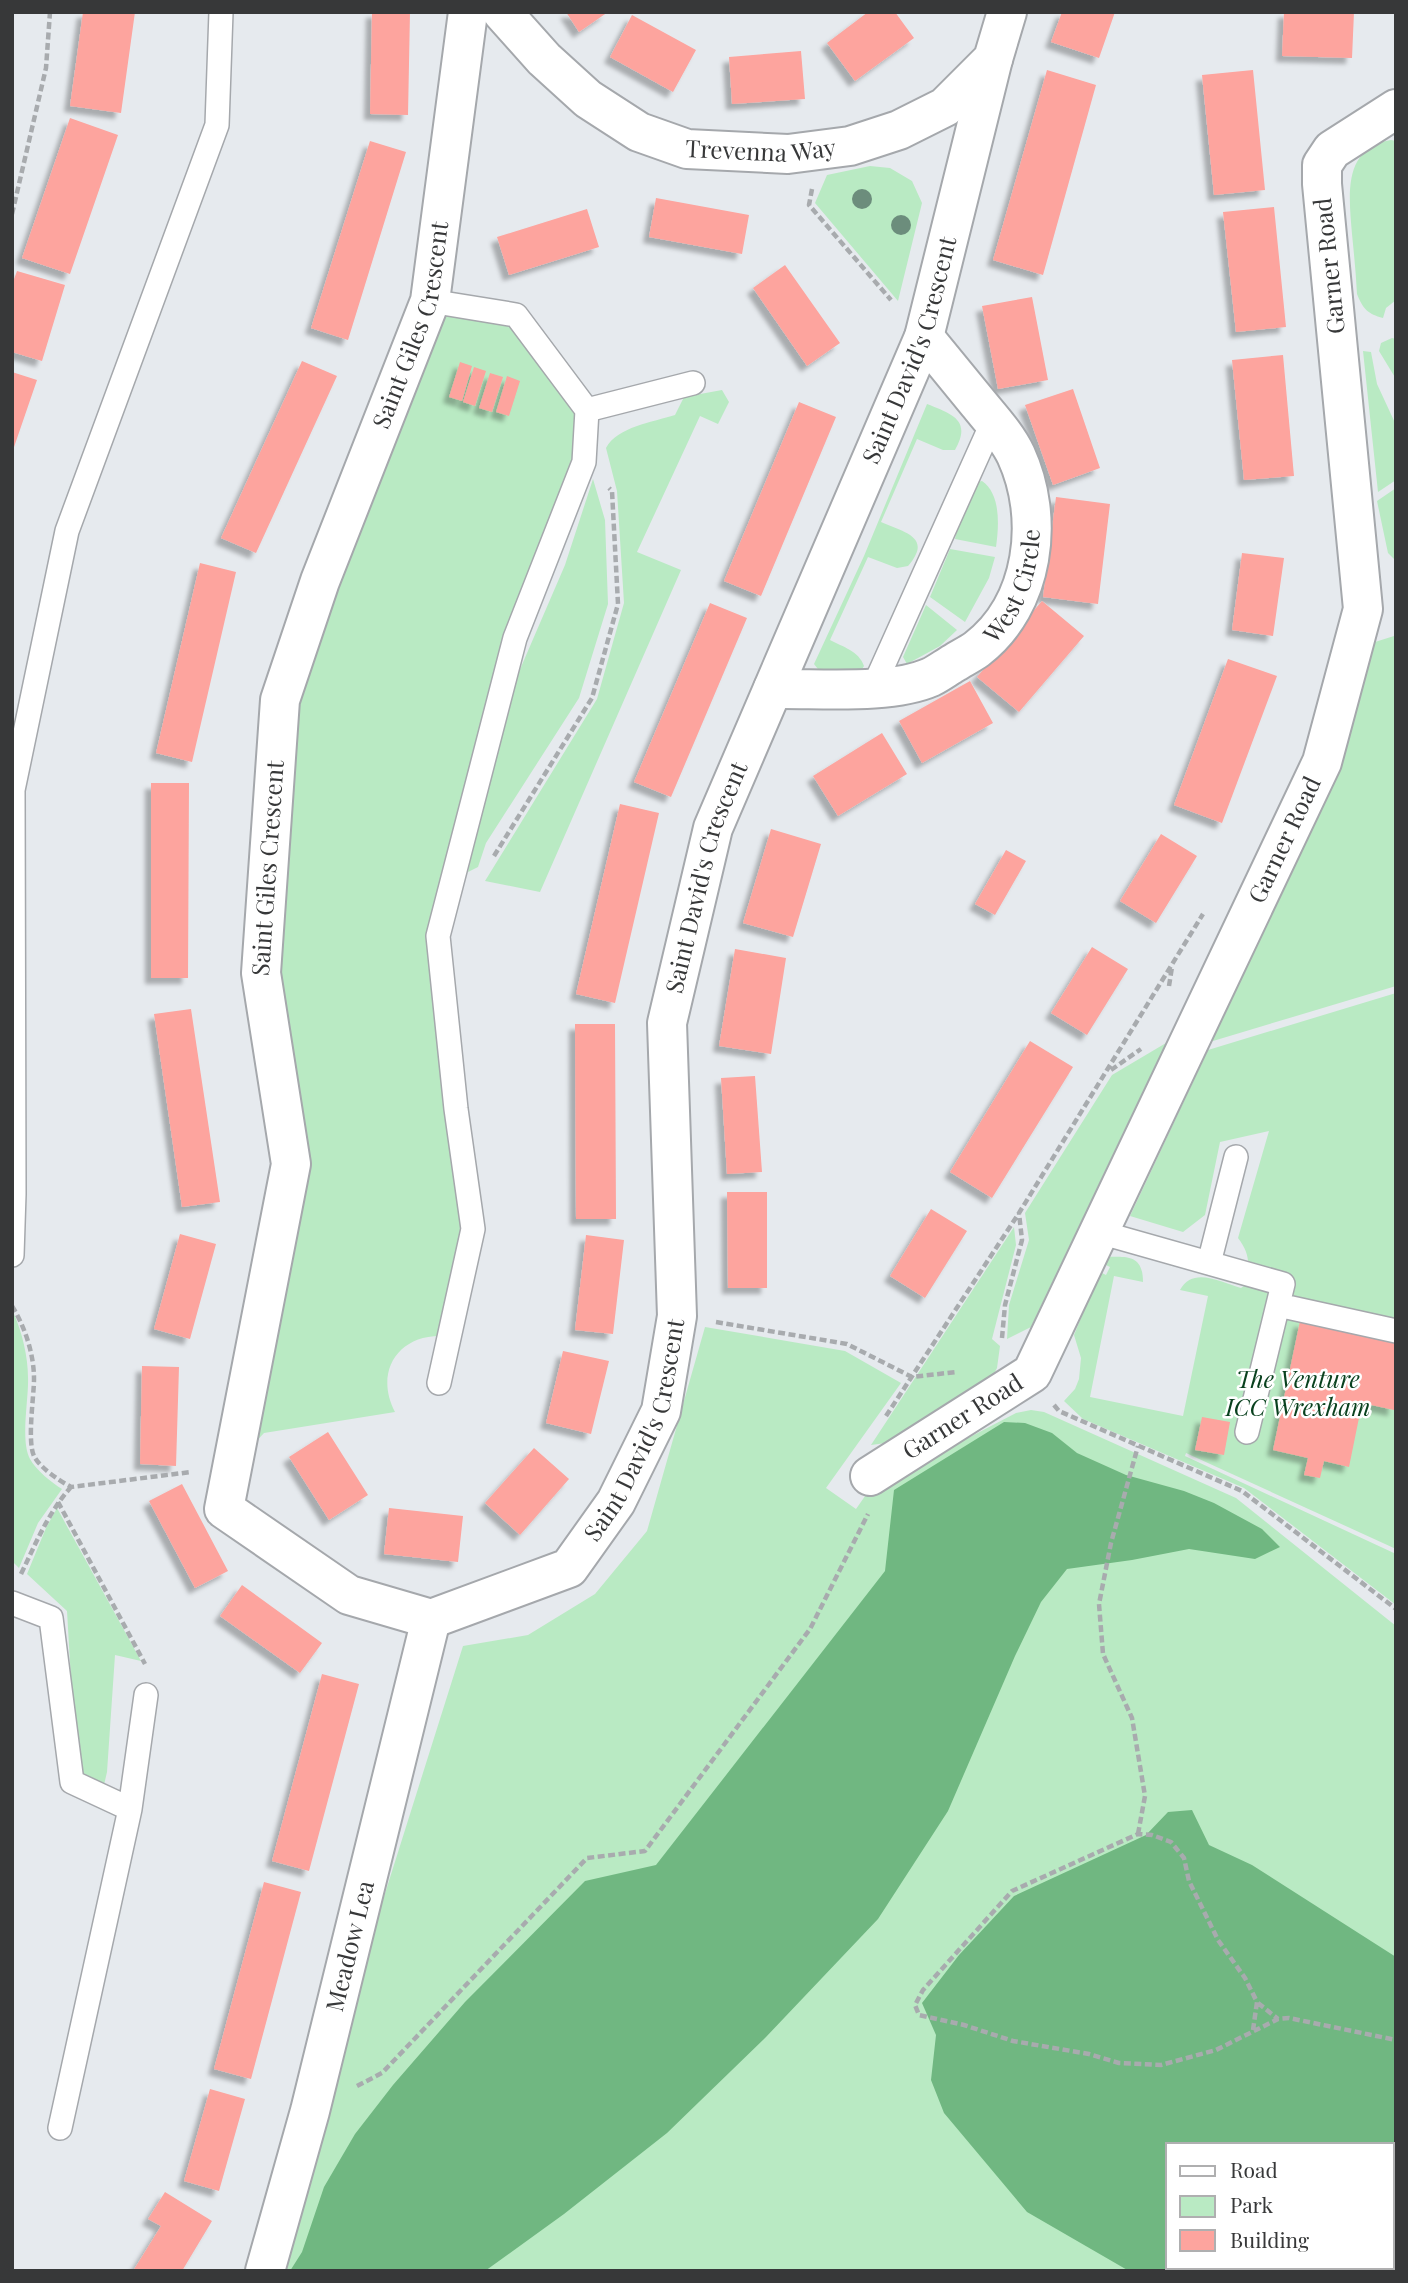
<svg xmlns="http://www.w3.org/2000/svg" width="1408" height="2283" font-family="'Playfair Display',serif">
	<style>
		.green { fill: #b9eac3; fill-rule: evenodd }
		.forest { fill: #70b781; fill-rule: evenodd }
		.building { fill: #fda49e; filter: url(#shadow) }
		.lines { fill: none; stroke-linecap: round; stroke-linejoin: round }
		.service-casing { stroke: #a5a8ac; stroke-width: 26 }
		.minor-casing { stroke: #a5a8ac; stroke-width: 42 }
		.path { stroke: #a8abae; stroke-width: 4.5; stroke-dasharray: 7 3.5; stroke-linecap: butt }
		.service { stroke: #fff; stroke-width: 23 }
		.minor { stroke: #fff; stroke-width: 38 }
		.tree { fill: #6c8d7c }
		.labels { text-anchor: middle; stroke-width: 5; stroke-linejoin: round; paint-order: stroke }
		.street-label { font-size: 24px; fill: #373839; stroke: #fff }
		.park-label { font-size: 24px; font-style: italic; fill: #09411e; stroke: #fff }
	</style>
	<defs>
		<filter id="shadow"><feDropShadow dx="-6" dy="6" stdDeviation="2" flood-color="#0004"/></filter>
	</defs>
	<rect width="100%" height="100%" fill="#e6eaee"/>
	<path class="green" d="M1391 140 1396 141V300L1386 308 1383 318C1368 314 1363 309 1357 294 1356 274 1354 254 1352 234 1349 196 1342 148 1391 140Z
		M870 166 890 168 912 181 922 203 898 301 815 203 827 175Z
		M430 301 516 315 587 410 584 462 515 638 438 936 473 1229 443 1336C398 1334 374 1372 395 1412L264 1433 232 1467 290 1164 261 973 280 700Z
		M1392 338 1396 339V379L1379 351 1381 343Z
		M1363 351 1371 352 1377 384 1396 425V480L1378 492Z
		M722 390 729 402 718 424 700 416 637 552 681 570 540 892 485 881 597 699 624 603 617 491 606 448C617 427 653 422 675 415L684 397Z
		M927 404C952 414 972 420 955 450H943L917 439 881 522C902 532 934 536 908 566L897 568 868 557 830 640C843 647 859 651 864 666L859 674 821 673 814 664 864 556Z
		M593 479 605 520 608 604 579 698 486 843 478 867 468 872 488 772 518 674 565 565Z
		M982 481C1001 494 999 526 996 547L955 539 961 510 973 483Z
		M1396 488V561L1388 553 1377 501Z
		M950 549 995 557 989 578 965 622 930 597Z
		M926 605 957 630 940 646 907 664 903 657Z
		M1394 636 1396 637V986L1213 1041 1201 1036 1360 656 1375 642Z
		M1396 993V1549L1186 1453 1185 1456 1396 1554V1605L1244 1488 1083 1419 1064 1401 1075 1389 1079 1379 1081 1358 1074 1335 1100 1272 1106 1275 1110 1267 1104 1264 1107 1257C1129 1256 1143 1256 1143 1282L1114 1276 1090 1397 1183 1416 1208 1296 1180 1290C1193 1266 1220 1282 1241 1288L1244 1286C1250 1267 1251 1255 1238 1238L1269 1131 1220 1142 1205 1215 1183 1232 1130 1216 1208 1050Z
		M1166 1043 1031 1327 1007 1339 1009 1305 1029 1240 1025 1213 1112 1075Z
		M1014 1227 1016 1245 992 1339 1000 1346 997 1368 989 1383 886 1443 871 1445Z
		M14 1314C22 1332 28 1357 28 1377 29 1399 20 1440 30 1459 36 1470 52 1483 62 1489L38 1523 19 1568 12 1561Z
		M705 1327 845 1351 901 1383 826 1488 856 1509 870 1489 1016 1413 1031 1410 1044 1412 1236 1498 1396 1626V2271H266L463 1646 528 1635 595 1594 647 1531ZM1168 2145H1392V2267H1168Z
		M57 1508 141 1661 115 1655 107 1772 104 1785 80 1775 75 1748 67 1611 27 1574 46 1528Z"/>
	<path class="forest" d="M1004 1422 1025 1423 1052 1433 1077 1453 1126 1475 1184 1491 1214 1503 1262 1529 1280 1547 1255 1559 1189 1549 1132 1560 1067 1569 1041 1602 1015 1656 948 1811 878 1919 766 2037 667 2133 564 2214 485 2271H290L302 2252 324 2187 355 2134 393 2085 465 2002 585 1881 656 1865 885 1571 894 1490Z
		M1192 1810 1209 1845 1252 1865 1396 1957V2271H1129L1027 2212 944 2113 931 2080 936 2035 922 2003 959 1955 1014 1896 1146 1835 1168 1812ZM1168 2145H1392V2267H1168Z"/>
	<path class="building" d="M83 12H135L121 113 70 106Z
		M372 12H410L408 115 370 114Z
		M566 12H608L579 32Z
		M868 12H895L914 38 855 81 827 43Z
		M1062 12H1115L1099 58 1051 42Z
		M1284 12H1354L1352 58 1282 56Z
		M632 15 696 50 673 92 610 57Z
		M801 51 805 99 732 104 729 57Z
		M1047 70 1096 85 1043 275 993 260Z
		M1253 70 1265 190 1214 195 1202 75Z
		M70 118 118 135 70 274 22 258Z
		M370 141 406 152 348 340 311 328Z
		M656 198 749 215 742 254 649 237Z
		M1274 207 1286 327 1236 332 1223 212Z
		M587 209 599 247 509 275 497 237Z
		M785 265 840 343 807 366 753 288Z
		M17 271 65 285 42 361 12 352V285Z
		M1032 297 1048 380 998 389 982 306Z
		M1283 355 1294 476 1244 480 1232 360Z
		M302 361 337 376 256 553 221 538Z
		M460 362 472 366 462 401 449 397Z
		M474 367 486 371 475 406 463 402Z
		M12 372 37 380 13 450H12Z
		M490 373 503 377 492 412 479 408Z
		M507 376 520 381 509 416 496 412Z
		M1073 389 1100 468 1053 485 1025 405Z
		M799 402 836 417 761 596 724 581Z
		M1056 497 1110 504 1098 604 1043 597Z
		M1242 553 1284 558 1273 636 1232 630Z
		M200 563 236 572 192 762 156 753Z
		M1042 601 1084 636 1019 712 977 677Z
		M710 603 747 618 671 797 634 782Z
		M1228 659 1277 676 1222 823 1174 805Z
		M970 681 993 723 922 763 899 721Z
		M882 733 907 774 838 816 813 776Z
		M151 783H189L188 978H151Z
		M620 804 659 813 615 1003 576 994Z
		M771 829 821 844 793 937 743 923Z
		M1161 834 1197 856 1156 923 1120 901Z
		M1006 850 1026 861 995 915 975 904Z
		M1092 947 1128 969 1087 1035 1051 1013Z
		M735 949 786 958 771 1054 719 1046Z
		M191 1009 220 1202 182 1207 154 1014Z
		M575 1024H615L616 1219H576Z
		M1030 1041 1073 1067 992 1198 950 1172Z
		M755 1076 762 1172 727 1174 721 1078Z
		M727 1192H767V1288H728Z
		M931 1209 967 1231 925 1298 890 1276Z
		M180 1234 216 1244 190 1339 154 1329Z
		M586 1235 624 1240 613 1334 575 1330Z
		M1300 1321 1396 1342 1394 1410 1362 1403 1349 1467 1324 1461 1320 1478 1304 1475 1308 1458 1273 1450Z
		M563 1351 609 1361 591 1434 546 1423Z
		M142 1366 179 1367 176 1466 140 1464Z
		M1202 1417 1230 1422 1224 1455 1195 1450Z
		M328 1432 368 1495 329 1520 289 1457Z
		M534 1448 569 1479 520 1535 485 1503Z
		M182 1484 228 1571 195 1588 149 1501Z
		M389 1508 463 1516 458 1562 384 1554Z
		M242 1585 322 1643 300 1673 220 1616Z
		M322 1674 359 1684 309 1871 272 1861Z
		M264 1882 301 1892 251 2079 214 2069Z
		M210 2089 245 2099 219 2191 184 2181Z
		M165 2192 212 2221 182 2271H133L161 2226 148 2219Z"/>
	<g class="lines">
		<g class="service-casing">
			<path id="service" d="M430 301 516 315 587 410 584 462 515 638 438 936 456 1109 473 1229 439 1383
				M587 410 693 383
				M873 688 993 421
				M1099 1232 1283 1284 1247 1432
				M12 1255 14 1194 13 790 67 531 217 125 221 12
				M1209 1263 1236 1157
				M1278 1305 1396 1331
				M12 1603 51 1618 72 1782 130 1809
				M60 2128 130 1809 146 1695"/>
		</g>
		<g class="minor-casing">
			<g id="minor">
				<path id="s1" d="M502 12 544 59 588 99 639 132 687 149 788 154 850 146 899 130 945 107 993 59 1007 12"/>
				<path id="s2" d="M773 689C819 688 890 695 931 677 939 673 947 667 954 663 962 658 970 654 977 649 1035 604 1045 518 1016 455 1007 436 991 419 978 403 960 381 942 359 924 337"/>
				<path id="s3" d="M870 1476 1032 1373 1322 762 1363 609 1322 184V165L1332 150 1396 109"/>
				<path id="s4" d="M431 1619 349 1595 224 1509 291 1164 261 973 280 700 320 581 430 301 468 12"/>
				<path id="s5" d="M431 1619 569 1568 616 1502 661 1411 677 1316 667 1023 713 828 924 337 993 59"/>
				<path id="s6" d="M265 2271 310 2111 431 1619"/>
			</g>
		</g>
		<path class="path" d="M812 189 809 205 891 300
			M12 214 46 68 50 12
			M494 856 592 698 618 604 612 491 609 488
			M1169 986 1172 967
			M1111 1070 1141 1049
			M12 1306C25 1327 34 1354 34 1379 34 1396 27 1441 34 1456 40 1468 60 1481 71 1487L191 1472
			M716 1322 847 1344 912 1377 956 1372
			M1002 1338 1005 1305 1022 1240 1019 1213
			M1054 1405 1059 1411 1242 1491 1396 1609
			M886 1416 1019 1213 1203 914
			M58 1502 145 1664
			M21 1574C36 1543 48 1513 71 1487
			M1138 1834 1145 1796 1132 1718 1103 1654 1099 1604 1111 1543 1138 1446
			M1258 2003 1278 2019
			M1253 2030 1257 2002 1245 1978 1218 1940 1189 1881 1184 1858 1171 1842 1152 1835 1138 1834 1012 1891 923 1990 915 2005 919 2015 964 2025 1013 2041 1089 2054 1119 2063 1161 2065 1216 2050 1278 2019 1289 2018 1396 2040
			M357 2086 382 2073 587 1858 645 1851 810 1629 868 1514"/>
		<use href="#service" class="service"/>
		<use href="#minor" class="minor"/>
	</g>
	<g class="tree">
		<circle cx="862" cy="199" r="10"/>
		<circle cx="901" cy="225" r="10"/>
	</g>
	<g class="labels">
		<g class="street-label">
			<text dy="8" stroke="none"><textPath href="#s1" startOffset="308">Trevenna Way</textPath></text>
			<text transform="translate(1330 266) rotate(-96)" y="8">Garner Road</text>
			<text dy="8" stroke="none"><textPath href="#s4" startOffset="1454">Saint Giles Crescent</textPath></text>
			<text dy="8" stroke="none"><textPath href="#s5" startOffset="1437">Saint David's Crescent</textPath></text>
			<text dy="8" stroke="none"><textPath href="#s2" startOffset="289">West Circle</textPath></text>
			<text dy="8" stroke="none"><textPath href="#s3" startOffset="782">Garner Road</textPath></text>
			<text dy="8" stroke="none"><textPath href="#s4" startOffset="887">Saint Giles Crescent</textPath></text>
			<text dy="8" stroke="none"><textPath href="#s5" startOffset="870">Saint David's Crescent</textPath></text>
			<text dy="8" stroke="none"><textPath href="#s3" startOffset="110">Garner Road</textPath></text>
			<text dy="8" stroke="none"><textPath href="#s5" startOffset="303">Saint David's Crescent</textPath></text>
			<text dy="8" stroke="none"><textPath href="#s6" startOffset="336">Meadow Lea</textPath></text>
		</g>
		<g class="park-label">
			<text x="1298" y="1388">The Venture<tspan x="1298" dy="28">ICC Wrexham</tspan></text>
		</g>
	</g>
	<rect width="1408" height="2283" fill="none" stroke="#373839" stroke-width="28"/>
	<rect x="1166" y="2143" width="228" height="126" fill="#ffffff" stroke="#afafb0" stroke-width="2"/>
	<rect x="1180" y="2166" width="35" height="10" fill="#ffffff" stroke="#afafb0" stroke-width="2"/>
	<text x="1230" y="2178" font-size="21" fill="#373839">Road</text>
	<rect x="1180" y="2196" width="35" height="21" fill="#b9eac3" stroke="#afafb0" stroke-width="2"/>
	<text x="1230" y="2213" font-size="21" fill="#373839">Park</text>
	<rect x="1180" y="2230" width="35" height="21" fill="#fda49e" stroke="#afafb0" stroke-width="2"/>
	<text x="1230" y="2248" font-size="21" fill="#373839">Building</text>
</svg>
